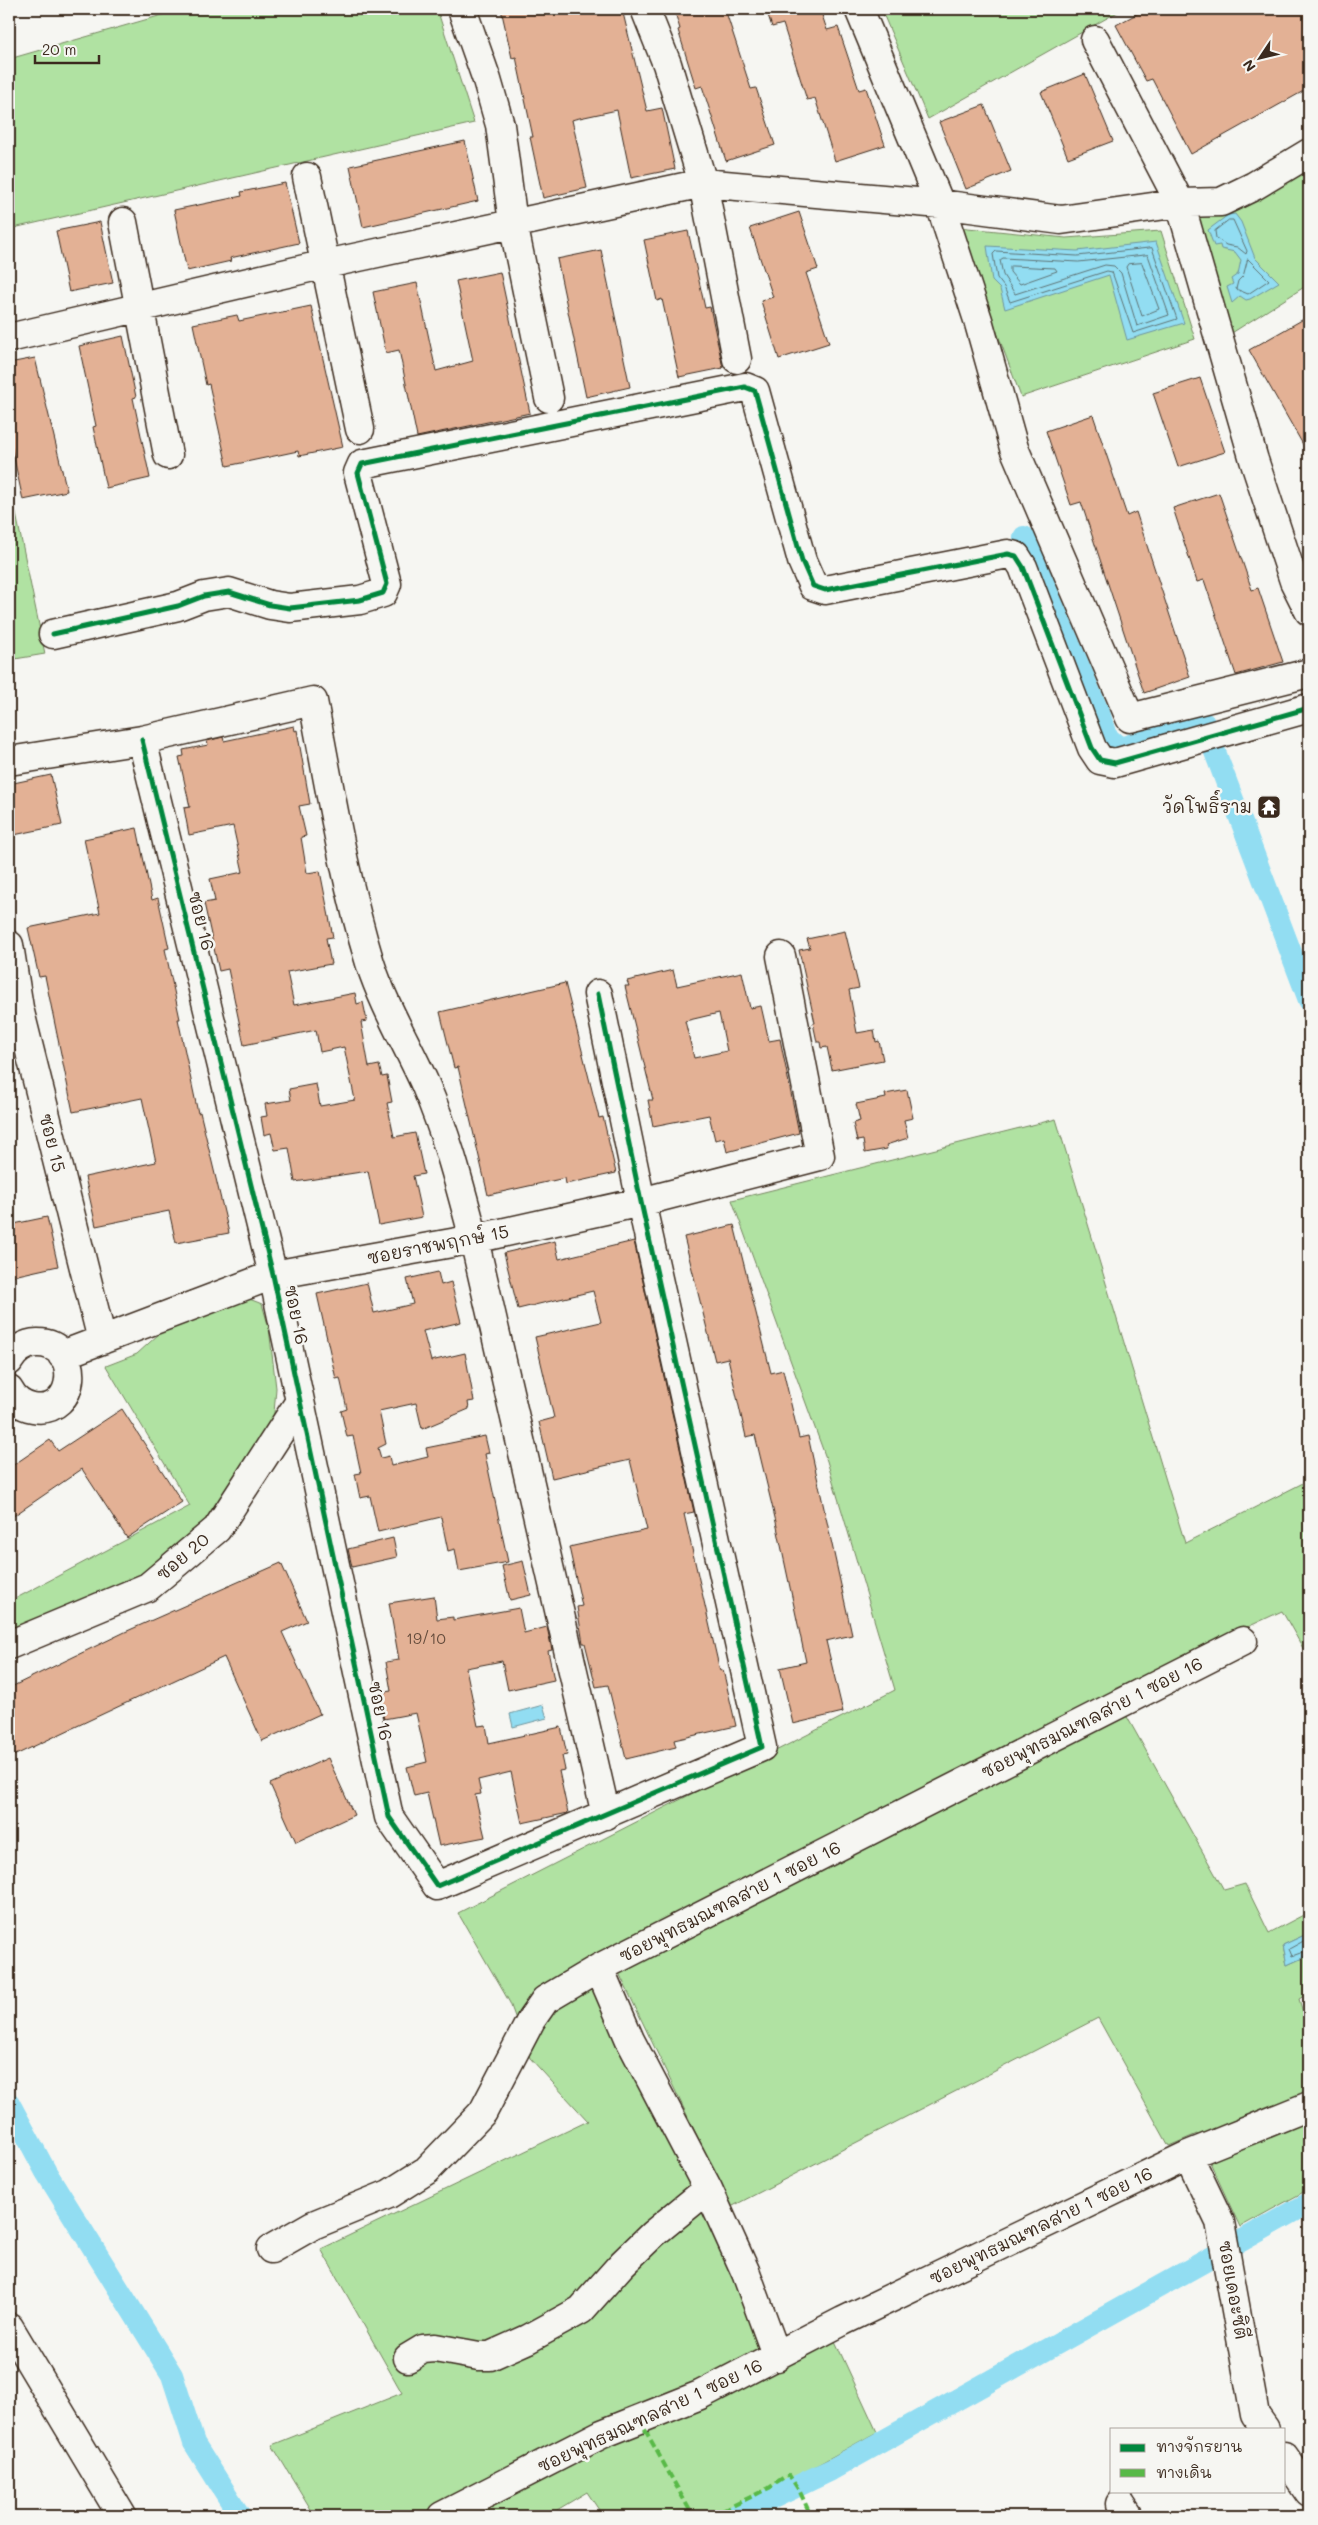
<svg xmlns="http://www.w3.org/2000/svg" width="1318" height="2525" font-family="Mali,'Playpen Sans Thai',sans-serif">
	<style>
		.green { fill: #b0e2a2; stroke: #768660 }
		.water { fill: #92ddf2; stroke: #6f959d }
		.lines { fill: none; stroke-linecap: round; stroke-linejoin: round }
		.shore { stroke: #5e7273; stroke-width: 1 }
		.canal { stroke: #92ddf2; stroke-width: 22 }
		.building { fill: #e3b195; stroke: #3b2a1e; fill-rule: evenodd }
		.minor-casing { stroke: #3b2a1e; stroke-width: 31 }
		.minor { stroke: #f6f6f2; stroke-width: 28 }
		.quiet { stroke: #58b947; stroke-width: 4; stroke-dasharray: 8 4; stroke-linecap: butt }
		.cycleway-casing { stroke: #f6f6f2; stroke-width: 8 }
		.cycleway { stroke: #00873e; stroke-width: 5 }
		.labels { text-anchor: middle; stroke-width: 5; stroke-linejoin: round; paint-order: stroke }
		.number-label { font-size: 15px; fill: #654c3c }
		.poi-label { font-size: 18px; fill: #3b2a1e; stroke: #f6f6f2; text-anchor: end }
		.street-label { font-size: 18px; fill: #3b2a1e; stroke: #f6f6f2 }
	</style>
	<rect width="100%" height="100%" fill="#f6f6f2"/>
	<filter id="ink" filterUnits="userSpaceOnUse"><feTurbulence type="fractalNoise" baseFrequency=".02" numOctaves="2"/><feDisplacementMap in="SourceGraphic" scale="10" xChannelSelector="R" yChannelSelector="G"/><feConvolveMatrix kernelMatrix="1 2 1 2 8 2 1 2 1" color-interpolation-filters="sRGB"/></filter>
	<g filter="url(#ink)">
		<path class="green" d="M183 9H437L474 123 9 229V59Z
			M881 9H1123L928 119Z
			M1309 160V284L1227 336 1190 215Z
			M958 227 1066 238 1161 231 1195 339 1021 397Z
			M14 504 45 654 9 660V505Z
			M1056 1119 1185 1543 1309 1480V1647L1304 1650 1282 1611 1112 1690 1224 1890 1245 1884 1269 1933 1309 1912V1933L1283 1945 1287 1965 1309 1955V1993L1299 1999 1309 2032V2189L1240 2227 1197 2134 1169 2146 1098 2018 731 2207 619 1973 597 1979 775 2367 835 2341 877 2432 725 2516H603L587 2492 552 2513 553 2516H315L272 2445 402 2393 321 2249 588 2121 530 2058 510 2003 458 1913 895 1690 827 1461 732 1200Z
			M242 1296 262 1304 269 1328 276 1388 273 1426 199 1536 119 1588 9 1635V1602L190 1506 106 1366 137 1354 171 1323Z"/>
		<path class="water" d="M1235 214 1241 222 1255 258 1279 282 1250 299 1246 300 1240 296 1232 303 1227 287 1233 284 1231 279 1238 274 1241 260 1235 252 1221 249 1220 245 1214 246 1208 230 1228 215Z
			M1156 242 1184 323 1127 340 1109 275 1005 309 1000 289 992 281 987 246 1077 251Z
			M543 1705 547 1718 513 1727 510 1714Z
			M1309 1933V1955L1287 1965 1283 1945Z"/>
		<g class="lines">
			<path class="shore" d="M1229 220H1233L1247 251 1246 254 1237 247 1226 245 1216 238 1215 231Z
				M1152 248 1177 319 1133 333 1112 272 1107 271 1010 302 1004 287 997 278 993 254 996 251 1077 256Z
				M1148 255 1169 315 1137 326 1121 273 1114 266 1105 265 1015 294 1003 275 1000 260 1003 258 1078 262Z
				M1248 259 1269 280 1248 294 1236 289 1238 281 1243 276Z
				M1142 263 1159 309 1142 316 1126 267 1128 264Z
				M1012 266 1055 268 1057 271 1020 284 1010 272V267Z
				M1309 1938 1289 1949 1292 1956 1309 1950"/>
			<path class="canal" d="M1024 537 1100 716 1106 736 1120 748 1204 723 1309 1000
				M9 2103 46 2172 172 2375 194 2443 240 2516
				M735 2516 831 2470 1309 2203"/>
		</g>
		<path class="building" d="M501 9H622L647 111 662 108 675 169 631 178 617 110 575 119 572 120 587 188 543 198 530 137H533L516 57 512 58Z
			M674 9H725L751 89 756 88 775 145 726 161 702 86 696 88 678 30 680 29Z
			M766 9H820L827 30 838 27 859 90 866 88 885 145 835 161 815 98 807 100 783 24 772 27Z
			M1146 9H1309V88L1191 154 1152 79 1146 81 1116 25Z
			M1085 74 1113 141 1068 158 1041 92Z
			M984 105 1011 171 966 189 939 122Z
			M465 141 478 201 363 227 350 166Z
			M285 183 299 243 230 258 231 261 187 271 174 210 242 196 241 192Z
			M799 212 818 269 806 273 829 343 779 359 761 301 773 297 750 228Z
			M100 222 113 283 69 292 56 231Z
			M688 231 705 308 710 307 723 368 679 377 662 299 657 301 644 240Z
			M601 250 630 387 586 397 557 259Z
			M500 272 530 413 417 437 399 350 386 353 373 292 417 283 436 371 473 361 456 281Z
			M311 306 343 447 299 456 298 451 227 466 209 384 206 385 193 324 237 315 239 321Z
			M1309 316V455L1249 350Z
			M123 336 136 397 133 398 150 478 106 488 93 427 96 426 79 346Z
			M35 358 67 491 23 500 9 435V363Z
			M1200 378 1225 452 1178 467 1153 393Z
			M1093 415 1127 516 1136 512 1190 677 1144 693 1081 502 1071 505 1046 431Z
			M1219 493 1252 590 1258 588 1283 662 1236 675 1204 580 1197 582 1173 508Z
			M294 726 295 731 297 730 310 804 299 806 306 836 301 837 307 873 320 871 333 937 326 938 331 964 287 972 294 1005 355 993 357 1004 363 1002 367 1021 361 1022 369 1067 379 1065 382 1077 387 1076 392 1102 387 1103 394 1137 415 1133 424 1174 413 1176 422 1217 379 1225 368 1171 295 1182 289 1148 275 1150 271 1133 264 1135 261 1117 267 1116 265 1104 291 1100 289 1089 316 1084 320 1106 355 1100 344 1047 320 1052 316 1030 244 1045 228 969 219 971 204 903 215 901 210 879 243 872 233 826 189 835 184 808 190 807 179 757 184 756 183 750 208 745 207 741 223 737 224 741Z
			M51 775 62 825 9 836V784Z
			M137 828 152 900 158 898 169 948 165 949 180 1019H178L198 1113 200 1112 229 1233 176 1243 169 1211 96 1226 85 1177 156 1162 142 1098 73 1112 45 976 39 977 28 928 100 913 84 839Z
			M845 931 859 988 849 990 857 1033 874 1030 876 1042 879 1041 883 1060 832 1070 827 1047 821 1048 820 1042H817L813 1023H815L799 950 810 948 807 939Z
			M673 970 677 986 742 972 750 1008 761 1006 769 1041 780 1039 799 1133 727 1152 724 1138 715 1140 709 1115 653 1126 648 1100H653L625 986H629L627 981ZM719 1013 727 1051 694 1058 685 1021Z
			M565 983 599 1118 603 1117 616 1173 566 1184 565 1178 488 1195 458 1067 454 1068 440 1012Z
			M907 1090 913 1118 904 1120 908 1138 886 1145 887 1149 865 1153 863 1140 857 1141 853 1123 860 1121 856 1104 886 1098 885 1094Z
			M47 1217 58 1266 9 1277V1225Z
			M734 1225 771 1373 783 1370 799 1438 808 1436 852 1635 826 1641 843 1712 793 1724 780 1668 806 1662 776 1522 755 1435 746 1437 728 1358 715 1361 684 1237Z
			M555 1241 559 1259 634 1241 694 1512 684 1514 720 1671 723 1670 736 1726 674 1740 676 1747 626 1759 608 1685 596 1687 585 1643H583L577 1607 582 1606 569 1547 647 1530 630 1460 552 1478 539 1422 554 1418 535 1337 601 1322 593 1291 518 1309 504 1253Z
			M438 1272 441 1285 451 1282 461 1322 423 1331 431 1361 465 1353 474 1401 468 1402 469 1409 422 1429 416 1403 379 1411 386 1444 378 1448 381 1458 389 1456 391 1466 428 1457 426 1448 485 1436 489 1453 485 1454 508 1562 459 1571 455 1549 448 1551 441 1517 378 1532 370 1496 360 1498 355 1474 361 1473 353 1436 347 1437 341 1411 347 1409 340 1378 336 1379 317 1294 367 1283 374 1313 413 1304 407 1279Z
			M122 1409 182 1502 127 1538 82 1469 9 1519V1468L50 1440 58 1451Z
			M393 1538 397 1557 352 1567 348 1549Z
			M523 1561 531 1595 510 1600 502 1566Z
			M281 1563 307 1621 282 1632 320 1714 262 1741 224 1657 9 1758V1688L125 1632Z
			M434 1596 437 1619 453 1617V1620L519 1608 524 1633 547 1627 552 1650 548 1651 554 1680 508 1690 502 1661 466 1668 478 1726 486 1725 489 1743 561 1727 567 1755 562 1756 565 1770 559 1771 568 1813 522 1823 511 1772 478 1780 481 1794 475 1795 485 1837 439 1846 427 1793 414 1796 407 1767 427 1762 416 1713 384 1719 378 1693 391 1691 386 1662 399 1660 389 1603Z
			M328 1758 354 1815 296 1842 270 1784Z"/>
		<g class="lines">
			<g class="minor-casing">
				<path id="minor" d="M462 9 487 80 500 125 513 223 549 398
					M645 9 667 64 703 183 737 359
					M859 9 940 204 978 320 1014 448 1130 718 1309 673
					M1095 40 1180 203 1254 460 1294 581 1309 611
					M307 177 360 429
					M123 222 168 455
					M9 338 326 264 703 183 940 204 1061 220 1180 203 1221 202 1254 186 1309 153
					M53 634 178 606 204 596 229 592 270 605 290 608 360 600 383 593 387 584 358 473 362 464 745 387 755 391 802 561 813 586 825 590 1008 554 1016 556 1023 567 1092 748 1100 760 1115 763 1309 708
					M142 740 273 1275 389 1817 437 1886 762 1747 641 1202 598 994
					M9 761 142 740 313 701C330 789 344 878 370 963 384 1006 407 1044 425 1084 447 1135 460 1186 474 1239L606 1815
					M9 945 19 1008 102 1340
					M62 1355 273 1275 474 1239 641 1202 820 1156 781 956
					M9 1361C14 1351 25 1343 37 1343 83 1342 78 1416 33 1408 22 1406 14 1400 9 1390
					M9 1645 148 1587 217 1529 300 1401
					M1188 2155 1220 2222 1255 2415 1265 2429
					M271 2249 313 2225 389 2194 427 2170 483 2112 531 2020 545 2000 599 1968
					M9 2327 122 2516
					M777 2357 746 2273 708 2189 630 2040 599 1968 1243 1641
					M408 2358 423 2349 435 2348 479 2356H490L528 2339 581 2310 622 2264 653 2234 708 2189
					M1284 2456 1309 2492
					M1121 2504 1129 2516
					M442 2516 602 2434 700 2395 843 2321 1188 2155 1309 2106"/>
			</g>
			<use href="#minor" class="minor"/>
			<path class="quiet" d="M639 2419 693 2516
				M712 2516 769 2488 789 2475 800 2492 811 2516"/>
			<g class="cycleway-casing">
				<path id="cycleway" d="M53 634 178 606 204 596 229 592 270 605 290 608 360 600 383 593 387 584 358 473 362 464 745 387 755 391 802 561 813 586 825 590 1008 554 1016 556 1023 567 1092 748 1100 760 1115 763 1309 708
					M142 740 273 1275 389 1817 437 1886 762 1747 641 1202 598 994"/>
			</g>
			<use href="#cycleway" class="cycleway"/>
		</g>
	</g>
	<defs>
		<g id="temple-square" transform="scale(1.25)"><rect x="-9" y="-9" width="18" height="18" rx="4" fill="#3b2a1e" stroke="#f6f6f2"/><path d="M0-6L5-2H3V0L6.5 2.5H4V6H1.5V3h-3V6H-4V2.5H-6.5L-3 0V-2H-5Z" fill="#fff"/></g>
	</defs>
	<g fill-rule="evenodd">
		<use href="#temple-square" x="1269" y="807"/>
	</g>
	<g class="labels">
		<g class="number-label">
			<text x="426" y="1644">19/10</text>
		</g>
		<g class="poi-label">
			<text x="1252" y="813">วัดโพธิ์ราม</text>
		</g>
		<g class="street-label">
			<text transform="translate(201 921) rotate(76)" y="6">ซอย 16</text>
			<text transform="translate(52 1143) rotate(76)" y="6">ซอย 15</text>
			<text transform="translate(438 1245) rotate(-11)" y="6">ซอยราชพฤกษ์ 15</text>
			<text transform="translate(296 1315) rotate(78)" y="6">ซอย 16</text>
			<text transform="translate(183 1557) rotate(-40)" y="6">ซอย 20</text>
			<text transform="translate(380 1711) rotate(78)" y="6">ซอย 16</text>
			<text transform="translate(1092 1718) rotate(-27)" y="6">ซอยพุทธมณฑลสาย 1 ซอย 16</text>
			<text transform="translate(730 1902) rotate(-27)" y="6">ซอยพุทธมณฑลสาย 1 ซอย 16</text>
			<text transform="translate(1041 2226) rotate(-26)" y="6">ซอยพุทธมณฑลสาย 1 ซอย 16</text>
			<text transform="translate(1233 2290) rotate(80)" y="6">ซอยเดอะซิตี</text>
			<text transform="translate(650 2416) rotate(-25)" y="6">ซอยพุทธมณฑลสาย 1 ซอย 16</text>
		</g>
	</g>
	<rect width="1318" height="2525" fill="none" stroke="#f6f6f2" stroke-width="30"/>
	<rect x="15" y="15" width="1288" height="2495" fill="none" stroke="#3b2a1e" stroke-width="2" filter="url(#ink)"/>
	<rect x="1110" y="2428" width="175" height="65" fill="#f6f6f2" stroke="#aba49d"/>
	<rect x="1120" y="2444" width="25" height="8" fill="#00873e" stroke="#aba49d"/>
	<text x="1156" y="2452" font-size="15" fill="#3b2a1e">ทางจักรยาน</text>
	<rect x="1120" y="2469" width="25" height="8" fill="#58b947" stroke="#aba49d"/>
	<text x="1156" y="2478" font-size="15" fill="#3b2a1e">ทางเดิน</text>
	<g transform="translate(1260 58) rotate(235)" stroke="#f6f6f2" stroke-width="4" paint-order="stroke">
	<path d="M0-4L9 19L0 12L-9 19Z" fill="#3b2a1e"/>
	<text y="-8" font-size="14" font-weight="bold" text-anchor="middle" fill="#3b2a1e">N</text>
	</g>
	<path d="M35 55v8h64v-8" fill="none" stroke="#3b2a1e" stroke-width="2.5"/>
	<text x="42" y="55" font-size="15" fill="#3b2a1e" stroke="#f6f6f2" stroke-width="4" paint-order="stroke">20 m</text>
</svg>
